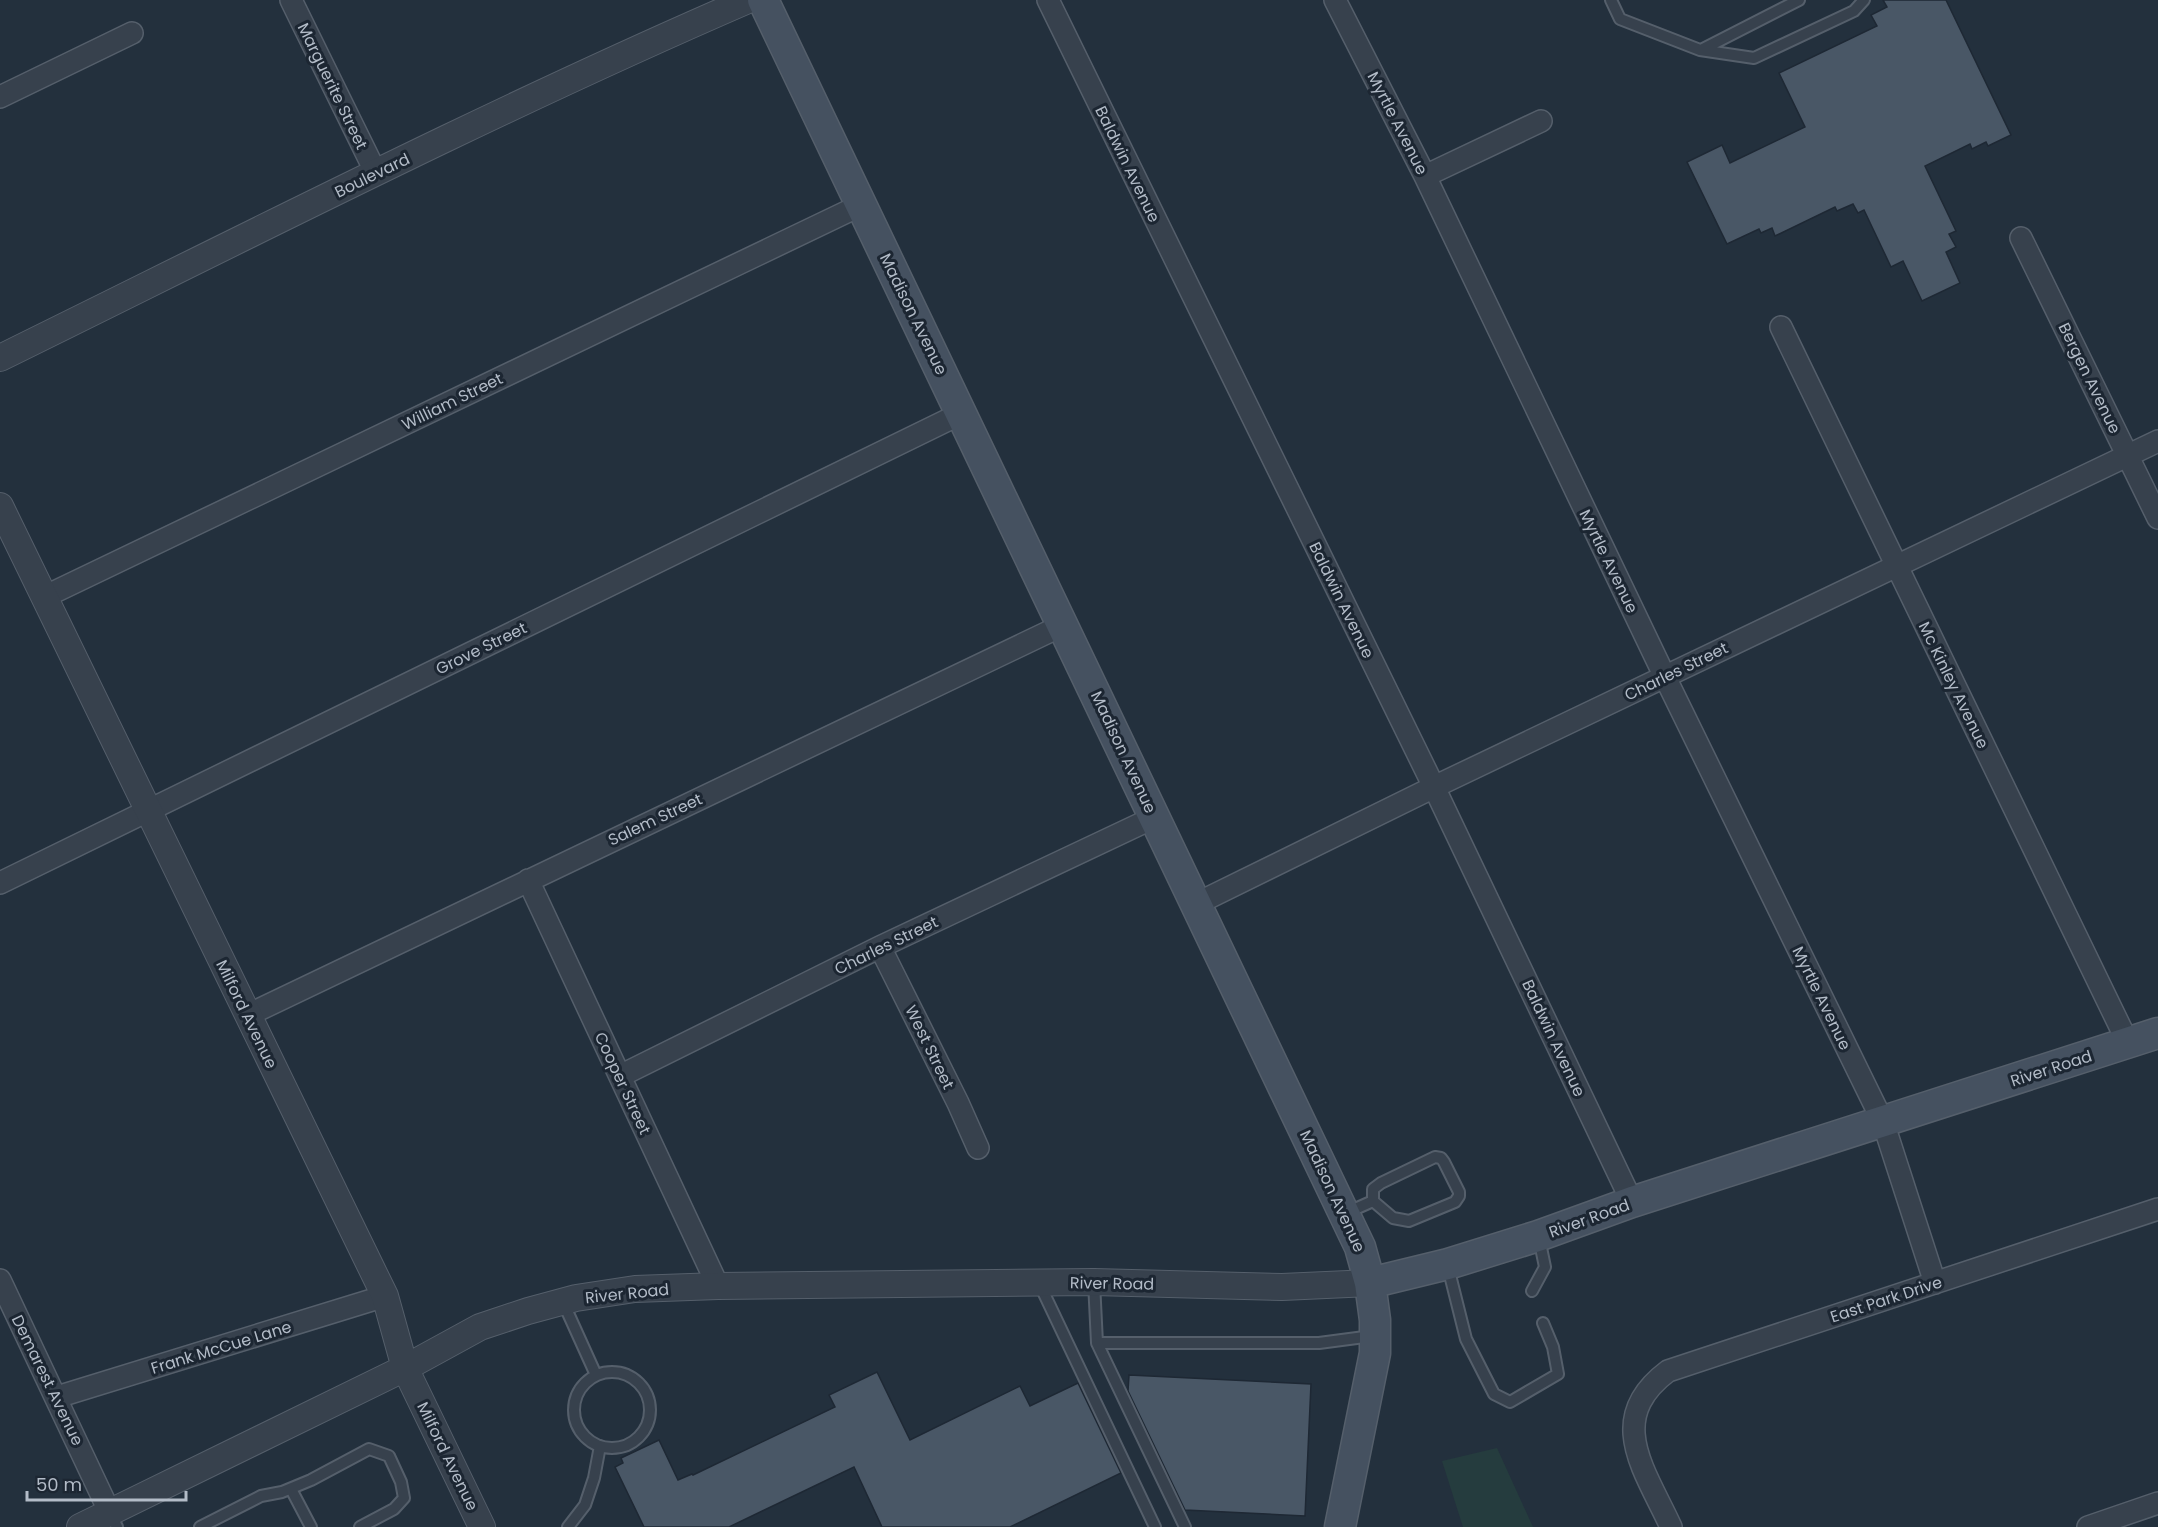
<svg xmlns="http://www.w3.org/2000/svg" width="2158" height="1527" font-family="Poppins,sans-serif">
	<style>
		.green { fill: #253c3e }
		.building { fill: #495766; stroke: #1e2834; stroke-width: 1.5 }
		.lines { fill: none; stroke-linecap: round; stroke-linejoin: round }
		.service-casing { stroke: #555f6b; stroke-width: 14 }
		.minor-casing { stroke: #555f6b; stroke-width: 24 }
		.tertiary-casing { stroke: #555f6b; stroke-width: 28 }
		.secondary-casing { stroke: #555f6b; stroke-width: 33 }
		.service { stroke: #37414d; stroke-width: 10 }
		.minor { stroke: #37414d; stroke-width: 21 }
		.tertiary { stroke: #37414d; stroke-width: 26 }
		.secondary { stroke: #455160; stroke-width: 30 }
		.labels { text-anchor: middle; stroke-width: 6; stroke-linejoin: round; paint-order: stroke }
		.street-label { font-size: 16px; fill: #b3bcc8; stroke: #1c2632 }
	</style>
	<rect width="100%" height="100%" fill="#23303d"/>
	<path class="green" d="M1497 1448 1533 1527H1463L1442 1461Z"/>
	<path class="building" d="M1883 0H1946L2011 135 1988 146 1986 142 1972 149 1970 144 1925 166 1956 231 1949 234 1956 247 1946 252 1960 283 1922 301 1903 261 1891 267 1864 210 1858 213 1853 204 1837 211 1835 207 1775 236 1772 228 1761 233 1759 229 1727 244 1687 162 1722 145 1730 163 1805 127 1779 73 1877 26 1871 15 1887 7Z
		M877 1372 910 1440 1020 1386 1030 1406 1078 1383 1121 1473 1010 1527H882L854 1467 729 1527H644L615 1467 623 1463 621 1458 659 1440 678 1480 692 1474 693 1475 835 1407 829 1395Z
		M1129 1375 1311 1384 1305 1516 1185 1510 1128 1391Z"/>
	<g class="lines">
		<g class="service-casing">
			<path id="service" d="M1611 0 1620 19 1700 50 1754 58 1854 11 1864 0
				M1701 50 1799 0
				M1435 1157 1441 1158 1444 1162 1459 1192V1196L1455 1202 1409 1221 1393 1218 1373 1201V1189L1381 1183Z
				M1346 1213 1373 1201
				M1448 1267 1466 1339 1494 1394 1510 1402 1558 1374 1553 1347 1543 1323
				M1094 1282 1097 1343 1185 1527
				M1039 1283 1155 1527
				M1532 1291 1545 1267 1539 1238
				M563 1302 596 1375
				M1097 1343H1319L1372 1336
				M574 1410a38 38 0 1 1 76 0a38 38 0 1 1-76 0Z
				M291 1489 311 1527
				M110 1513 117 1527
				M200 1527 261 1496 282 1492 311 1480 369 1449 389 1456 401 1482 404 1498 394 1509 360 1527
				M568 1527 585 1505 594 1478 600 1446"/>
		</g>
		<g class="minor-casing">
			<path id="minor" d="M291 0 376 173
				M1048 0 1434 787 1632 1202
				M1335 0 1425 176 1665 677 1883 1122 1935 1283
				M0 97 132 33
				M1425 176 1541 121
				M2021 238 2158 518
				M1781 327 2128 1043
				M44 597 861 205
				M528 880 718 1286
				M0 883 962 413
				M1196 904 1434 787 2158 441
				M880 947 958 1103 978 1148
				M248 1015 1063 625
				M620 1076 880 947 1155 817
				M0 1280 110 1513
				M57 1397 385 1296
				M1671 1527C1645 1470 1604 1419 1668 1371L2158 1209
				M2088 1527 2158 1503"/>
		</g>
		<g class="tertiary-casing">
			<path id="tertiary" d="M0 358C248 236 494 110 748 0
				M0 506 385 1296 405 1368 482 1527
				M80 1527 405 1368 480 1327 528 1311 576 1298 635 1289 718 1286 1094 1282 1282 1287 1370 1283"/>
		</g>
		<g class="secondary-casing">
			<path id="secondary" d="M763 0 1360 1247 1370 1283 1375 1320V1353L1340 1527
				M1370 1283 1448 1264 1538 1236 1632 1202 2158 1033"/>
		</g>
		<use href="#service" class="service"/>
		<use href="#minor" class="minor"/>
		<use href="#tertiary" class="tertiary"/>
		<use href="#secondary" class="secondary"/>
	</g>
	<g class="labels">
		<g class="street-label">
			<text transform="translate(333 86) rotate(64)" y="6">Marguerite Street</text>
			<text transform="translate(1398 123) rotate(63)" y="6">Myrtle Avenue</text>
			<text transform="translate(1128 164) rotate(64)" y="6">Baldwin Avenue</text>
			<text transform="translate(372 175) rotate(-26)" y="6">Boulevard</text>
			<text transform="translate(914 314) rotate(64)" y="6">Madison Avenue</text>
			<text transform="translate(2090 378) rotate(64)" y="6">Bergen Avenue</text>
			<text transform="translate(452 401) rotate(-26)" y="6">William Street</text>
			<text transform="translate(1609 561) rotate(64)" y="6">Myrtle Avenue</text>
			<text transform="translate(1342 600) rotate(64)" y="6">Baldwin Avenue</text>
			<text transform="translate(481 648) rotate(-26)" y="6">Grove Street</text>
			<text transform="translate(1676 671) rotate(-26)" y="6">Charles Street</text>
			<text transform="translate(1954 685) rotate(64)" y="6">Mc Kinley Avenue</text>
			<text transform="translate(1124 752) rotate(65)" y="6">Madison Avenue</text>
			<text transform="translate(655 819) rotate(-25)" y="6">Salem Street</text>
			<text transform="translate(886 945) rotate(-26)" y="6">Charles Street</text>
			<text transform="translate(1822 998) rotate(64)" y="6">Myrtle Avenue</text>
			<text transform="translate(247 1014) rotate(64)" y="6">Milford Avenue</text>
			<text transform="translate(1554 1038) rotate(65)" y="6">Baldwin Avenue</text>
			<text transform="translate(930 1047) rotate(64)" y="6">West Street</text>
			<text transform="translate(2051 1068) rotate(-18)" y="6">River Road</text>
			<text transform="translate(623 1083) rotate(65)" y="6">Cooper Street</text>
			<text transform="translate(1333 1191) rotate(65)" y="6">Madison Avenue</text>
			<text transform="translate(1589 1218) rotate(-20)" y="6">River Road</text>
			<text transform="translate(1112 1283) rotate(1)" y="6">River Road</text>
			<text transform="translate(627 1293) rotate(-6)" y="6">River Road</text>
			<text transform="translate(1886 1299) rotate(-18)" y="6">East Park Drive</text>
			<text transform="translate(221 1347) rotate(-17)" y="6">Frank McCue Lane</text>
			<text transform="translate(48 1380) rotate(64)" y="6">Demarest Avenue</text>
			<text transform="translate(448 1456) rotate(64)" y="6">Milford Avenue</text>
		</g>
	</g>
	<path d="M27 1491v9h159v-9" fill="none" stroke="#b3bcc8" stroke-width="3"/>
	<text x="36" y="1491" font-size="18" fill="#b3bcc8" stroke="#1c2632" stroke-width="4.5" paint-order="stroke">50 m</text>
</svg>
